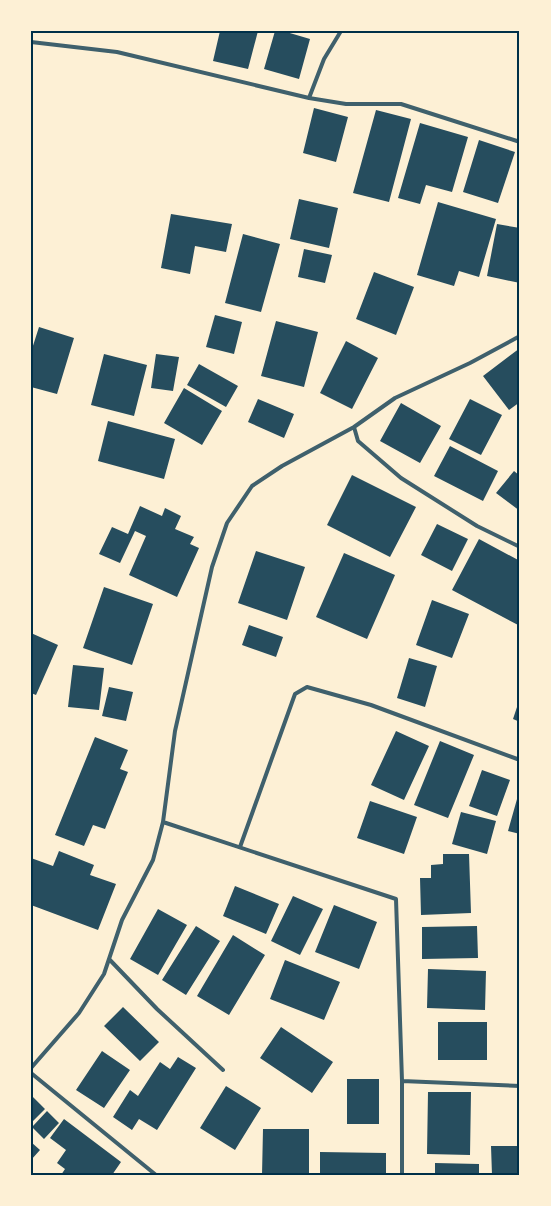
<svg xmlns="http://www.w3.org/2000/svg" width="551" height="1206" font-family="Arial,sans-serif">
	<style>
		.building { fill: #264d5e }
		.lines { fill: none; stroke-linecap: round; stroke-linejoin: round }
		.service { stroke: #3f606c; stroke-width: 4 }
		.neatline { fill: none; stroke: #003049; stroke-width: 2 }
	</style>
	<rect width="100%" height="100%" fill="#fdf0d5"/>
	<path class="building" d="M220 31H258L248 69 213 61Z
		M275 31H283L310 39 299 79 264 69Z
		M314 108 348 117 336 162 303 153Z
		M376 110 411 119 389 202 353 193Z
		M420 123 468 137 452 192 426 185 420 204 398 198Z
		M479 140 515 152 498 203 463 192Z
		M299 199 338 208 329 248 290 239Z
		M438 202 496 219 479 277 459 271 454 286 417 275Z
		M171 214 232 224 226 252 195 246 190 274 161 268Z
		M497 224 520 228V283L487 276Z
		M243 234 280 244 261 312 225 303Z
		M304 249 332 255 325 283 298 277Z
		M374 272 414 287 396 335 356 319Z
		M215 315 242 322 234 354 206 347Z
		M276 321 318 332 304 387 261 376Z
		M39 327 74 338 57 394 31 387V352Z
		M346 341 378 358 352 409 320 393Z
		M520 348V402L509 410 483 376Z
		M104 354 147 365 134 416 91 405Z
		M156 354 179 357 173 391 151 388Z
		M199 364 238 386 226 407 187 385Z
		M184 388 222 411 202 445 164 423Z
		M258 399 294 414 284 438 248 422Z
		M470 399 502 415 481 455 449 439Z
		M401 403 441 426 420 463 380 441Z
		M108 421 175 439 164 479 98 461Z
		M450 446 498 471 483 501 434 476Z
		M514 471 520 476V511L496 493Z
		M352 475 416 507 390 557 327 525Z
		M140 506 162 516 165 508 181 516 175 529 194 537 190 544 199 548 177 597 129 575 146 536 135 531 120 563 99 554 112 527 128 534Z
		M437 524 468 539 452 571 421 555Z
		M479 539 520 561V626L452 590Z
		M256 551 305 567 287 620 238 603Z
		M344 553 395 575 367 639 316 617Z
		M104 587 153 604 132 665 83 648Z
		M432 600 469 614 452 658 416 645Z
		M249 625 283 637 276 657 242 645Z
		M31 633 58 645 36 695 31 693Z
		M409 658 437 666 425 707 397 698Z
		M73 665 104 668 99 710 68 707Z
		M109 687 133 692 126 721 102 716Z
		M520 698V722L513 719Z
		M396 731 429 746 404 800 371 785Z
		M95 737 128 750 120 769 128 772 105 829 93 825 84 846 55 835Z
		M440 741 474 755 448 818 414 805Z
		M482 770 510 780 497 816 469 806Z
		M519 792H520V834L508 831Z
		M370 801 417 817 404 854 357 838Z
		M461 812 496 821 487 854 452 844Z
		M59 851 94 865 90 875 116 884 98 930 31 905V858L53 866Z
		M443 854H469L471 913 421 915 420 878H431V865L443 864Z
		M235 886 279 904 266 934 223 916Z
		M293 896 323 909 300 955 271 941Z
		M334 905 377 922 359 969 315 952Z
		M158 909 187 925 158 975 130 959Z
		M196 926 220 941 186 995 162 980Z
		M477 926 478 958 422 959V927Z
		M233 935 265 955 229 1015 197 996Z
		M285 960 340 982 324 1020 270 999Z
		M428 969 486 971 485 1010 427 1008Z
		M123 1007 159 1042 140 1061 104 1026Z
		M438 1022H487V1060H438Z
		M281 1027 333 1062 312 1093 260 1058Z
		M102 1051 130 1070 104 1108 76 1090Z
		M178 1057 196 1068 157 1130 139 1119 132 1130 113 1117 130 1090 138 1096 160 1062 170 1069Z
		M347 1079H379V1124H347Z
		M226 1086 261 1108 235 1150 200 1128Z
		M428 1092H471L470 1155 427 1154Z
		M31 1095 45 1109 31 1123Z
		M47 1111 59 1123 44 1139 32 1127Z
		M64 1119 121 1162 112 1175H61L65 1169 57 1163 66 1150 50 1138Z
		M263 1129H309V1175H262Z
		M31 1142 40 1150 31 1160Z
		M491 1146H520V1175H492Z
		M320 1152 386 1153V1175H320Z
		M435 1163 479 1164V1175H435Z"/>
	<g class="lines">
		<path class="service" d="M31 42 117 52 309 98 346 104H401L520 142
			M309 98 324 59 341 31
			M354 427 358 441 401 478 477 526 520 547
			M163 822 396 899 402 1081V1175
			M240 847 295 694 307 687 371 705 520 760
			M109 959 157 1009 223 1070
			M31 1068 79 1013 104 974 122 920 153 860 163 822 175 731 212 567 227 523 252 486 282 466 354 427 395 398 470 363 520 336
			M31 1073 156 1175
			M402 1081 520 1086"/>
	</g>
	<rect width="551" height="1206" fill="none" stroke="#fdf0d5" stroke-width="65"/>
	<rect x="32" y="32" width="486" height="1142" class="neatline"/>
</svg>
